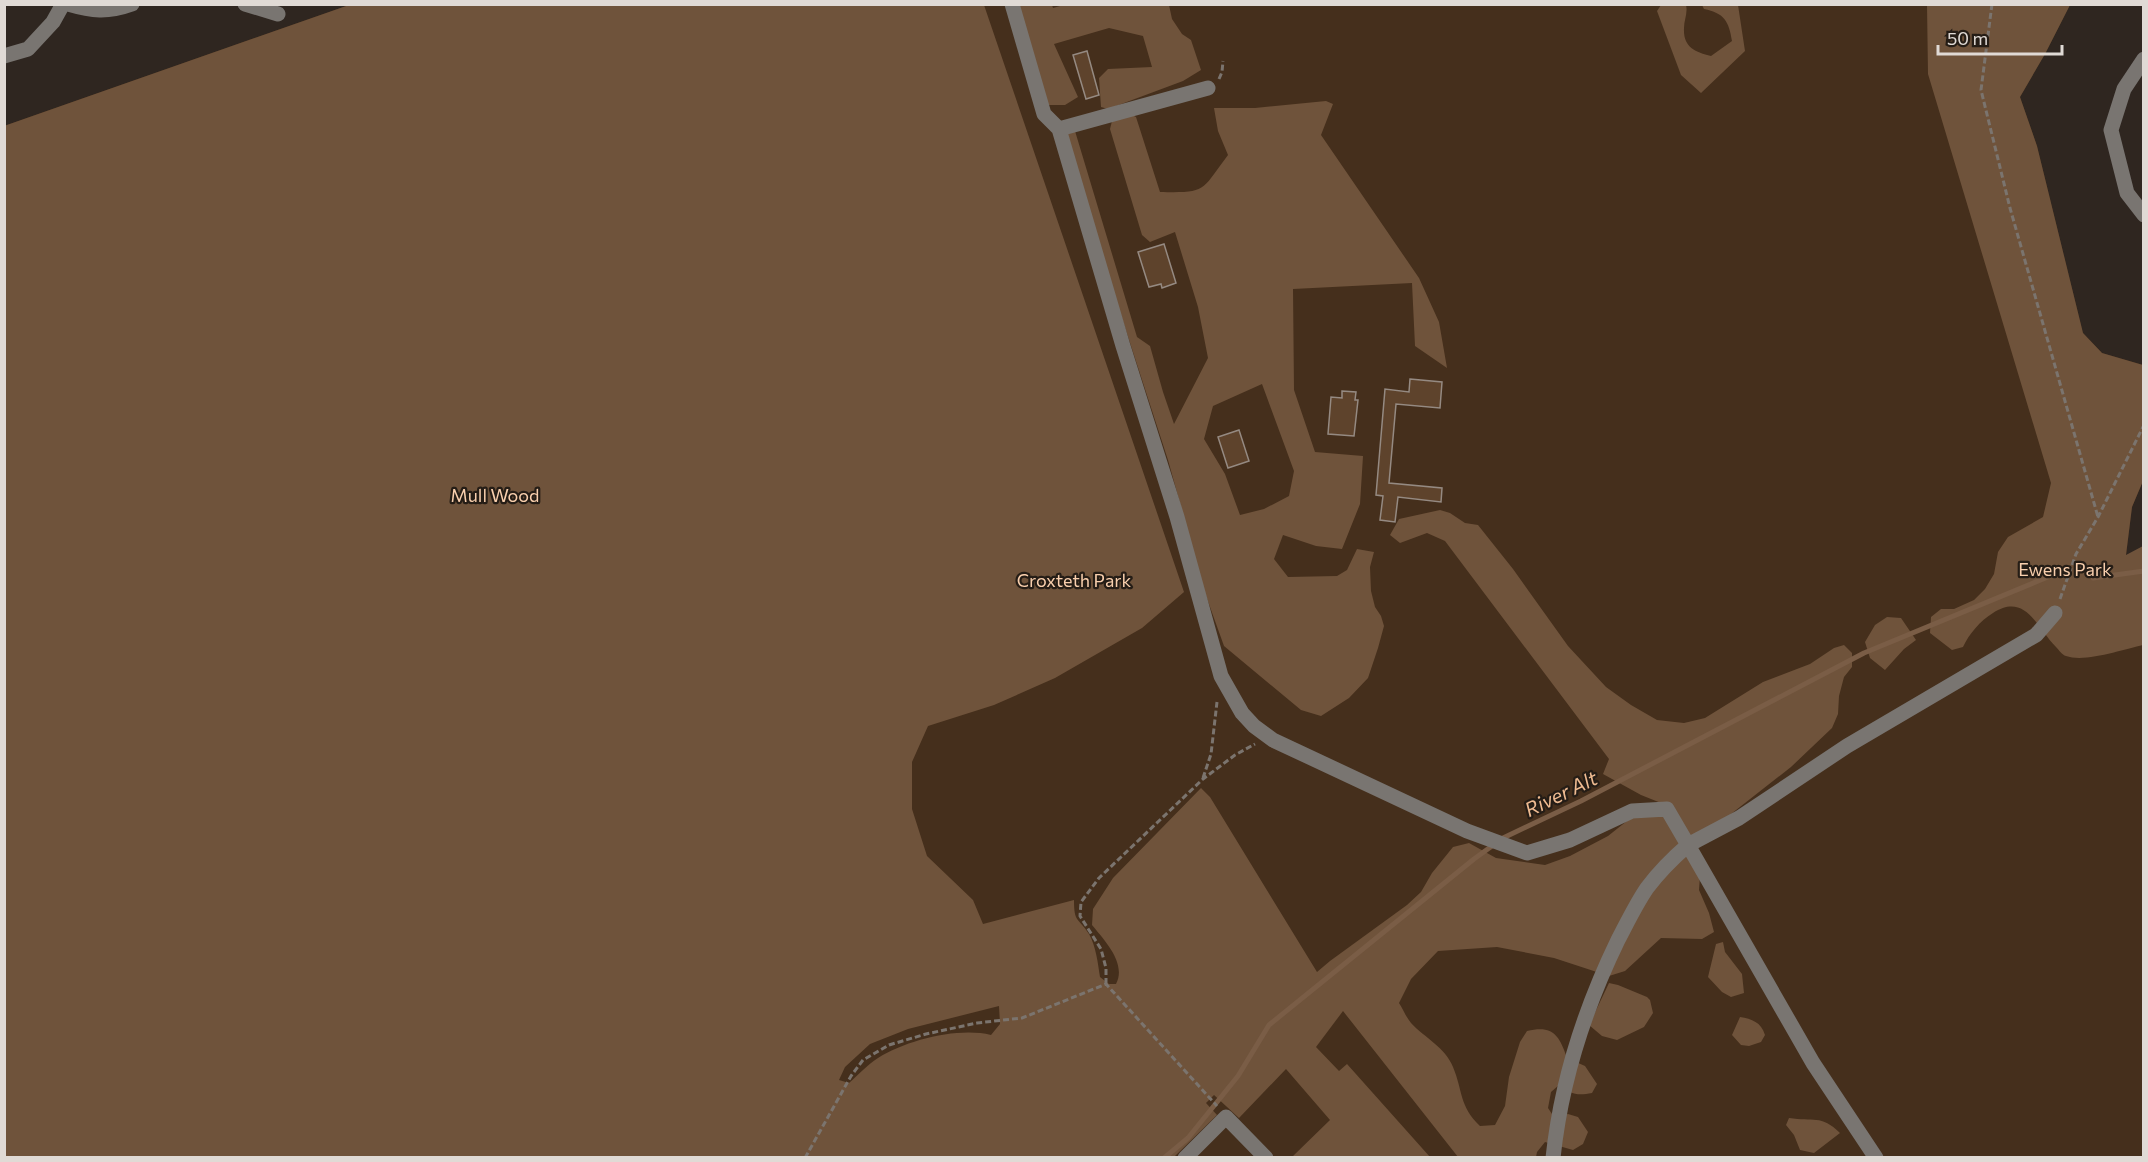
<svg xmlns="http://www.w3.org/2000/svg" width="2148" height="1162" font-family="Commissioner,sans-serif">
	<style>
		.green { fill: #452f1c }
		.forest { fill: #6f533b; fill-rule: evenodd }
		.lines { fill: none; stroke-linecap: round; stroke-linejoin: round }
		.stream { stroke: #7a5d46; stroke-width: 5 }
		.building { fill: #5e432c; stroke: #958a82; stroke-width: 1.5 }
		.path { stroke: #7b746e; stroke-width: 3; stroke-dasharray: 6 3; stroke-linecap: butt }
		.minor { stroke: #797571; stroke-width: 15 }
		.labels { text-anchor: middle; stroke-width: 4.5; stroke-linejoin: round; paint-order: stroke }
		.park-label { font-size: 18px; fill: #f9cfad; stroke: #251d16 }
		.water-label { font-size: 20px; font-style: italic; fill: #efbb91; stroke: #251d16 }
	</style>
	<rect width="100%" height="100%" fill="#2f2620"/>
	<path class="green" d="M349 5H2070L2045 54 2020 97 2037 146 2083 333 2102 353 2143 365V481L2132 507 2126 556 2144 634 2143 1157H5L4 126Z"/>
	<path class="forest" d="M1067 4 1169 5 1172 19 1182 34 1191 40 1201 70 1183 81 1108 109 1101 107 1099 78 1108 69 1152 67 1143 36 1109 28 1054 44 1078 97 1065 105H1047L1018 5H1052L1053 8Z
		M349 5H984L1184 592 1142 628 1055 678 994 705 928 726 912 762V809L927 856 973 900 983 924 1074 900C1074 923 1078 917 1089 934 1096 946 1098 964 1100 977L1109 984H1116C1127 963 1104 940 1092 925L1093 909 1113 878 1201 788 1210 797 1317 972 1330 961 1407 905 1421 892 1432 873 1453 847 1469 843 1496 858 1545 865 1570 856 1608 836 1632 817 1661 803 1641 795 1603 774 1609 759 1445 541 1427 533 1400 543 1390 535 1399 519 1440 510 1450 513 1465 523 1478 525 1513 569 1568 646 1606 687 1631 705 1657 720 1684 723 1705 718 1763 682 1810 664 1834 648 1844 645 1852 653V667L1844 677 1839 696 1838 714 1832 728 1791 767 1731 814 1686 854 1700 876 1699 890 1709 913 1714 932 1702 939 1661 938 1625 971 1609 976 1554 958 1497 947 1438 951 1411 979 1399 1003C1403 1009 1406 1017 1411 1023 1425 1038 1445 1047 1453 1067 1463 1091 1459 1106 1480 1126L1495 1125 1505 1106 1509 1077 1520 1042 1527 1031C1552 1025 1559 1034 1567 1058L1585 1066 1597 1084 1592 1093C1577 1096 1570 1094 1559 1085L1551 1092 1548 1108 1554 1117 1568 1114 1578 1117 1588 1132 1583 1144 1573 1150 1545 1142 1537 1152 1536 1157H1458L1343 1011 1316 1047 1339 1071 1347 1064 1430 1157H1292L1330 1120 1286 1069 1239 1118 1214 1095 1206 1103 1217 1115 1174 1157H5L4 126ZM999 1006 1000 1024 991 1035C958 1027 907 1040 878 1058 867 1065 858 1075 849 1083L839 1080 845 1067 870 1044 908 1029Z
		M1661 5H1686C1688 13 1684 20 1684 28 1683 47 1695 52 1711 56L1732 41C1729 21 1724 13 1704 9L1702 5H1738L1745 51 1701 93 1681 75 1657 11Z
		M1927 5H2070L2045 54 2020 97 2037 146 2083 333 2102 353 2143 365V481L2132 507 2126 555 2143 546V645C2124 649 2085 663 2066 656 2062 655 2059 650 2056 647 2037 628 2026 592 1993 613 1980 621 1969 634 1963 647L1952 650 1930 633 1931 617 1941 609H1954L1974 600 1985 589 1994 574 1998 552 2008 537 2043 517 2051 483 1928 74Z
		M1326 101 1333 104 1321 135 1419 278 1439 322 1447 368 1415 346 1412 283 1293 289 1294 390 1315 452 1363 456 1360 504 1342 549 1316 546 1283 535 1274 559 1288 577 1337 576 1347 570 1357 549 1374 552 1370 567 1371 591 1375 607 1381 616 1384 626 1378 648 1368 678 1349 698 1321 716 1301 710 1224 646 1205 593 1168 460 1063 136 1075 131 1137 337 1150 346 1163 392 1174 424 1208 358 1198 307 1175 232 1150 242 1142 235 1110 129 1112 121 1130 114 1136 117 1160 192C1207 193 1201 191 1228 155L1218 131 1214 108H1255ZM1262 384 1294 471 1289 496 1264 509 1240 515 1225 474 1204 439 1213 406Z
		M1887 617 1901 618 1916 640 1904 649 1885 670 1870 658 1865 642 1875 625Z
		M1723 942 1725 952 1742 974 1744 993 1731 997 1722 992 1708 977 1716 944Z
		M1609 983 1618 985 1647 997 1650 1000 1653 1013 1644 1027 1617 1040 1602 1036 1589 1025Z
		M1740 1017C1752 1019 1761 1022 1765 1035L1761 1042 1749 1046 1741 1045 1732 1035Z
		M1789 1118C1813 1122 1821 1114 1840 1133L1814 1153 1800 1150 1794 1135 1786 1125Z"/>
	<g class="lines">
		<path class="stream" d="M2093 578 2144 571
			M1164 1158 1188 1138 1238 1076 1269 1025 1474 859 1503 838 1581 801 1864 653 2055 574"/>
	</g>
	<path class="building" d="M1087 51 1099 95 1086 99 1073 55Z
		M1164 244 1176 283 1162 288 1161 284 1149 287 1138 252Z
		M1410 379 1442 382 1440 408 1396 404 1389 483 1442 488 1441 502 1398 497 1395 522 1380 520 1383 496 1376 495 1385 389 1409 392Z
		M1342 391 1356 392 1355 400H1358L1354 436 1328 434 1331 397 1342 398Z
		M1239 430 1249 461 1228 468 1218 437Z"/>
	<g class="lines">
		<path class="path" d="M1992 4 1981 90 2010 208 2098 517
			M1219 79 1222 72 1223 61
			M2060 599 2076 554 2098 517 2144 425
			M1203 778 1211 754 1217 702
			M1106 984V968L1101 949 1080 916 1081 902 1099 878 1203 779 1235 755 1255 744
			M805 1158 851 1076 863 1060 889 1045 926 1034 977 1023 1022 1018 1106 984 1217 1106"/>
		<path class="minor" d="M68 4C92 11 107 13 132 4
			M245 4 278 14
			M1012 4 1044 114 1059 129 1123 346 1177 517 1221 676 1242 713 1254 726 1273 740 1467 831 1527 853 1570 840 1632 811 1667 809 1688 845C1673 858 1659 872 1647 888 1636 904 1627 923 1618 940 1585 1008 1561 1082 1553 1158
			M4 56 28 49 53 22 63 4
			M2144 59 2124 89 2111 130 2127 193 2144 215
			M1059 129 1208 88
			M1185 1158 1226 1117 1266 1158
			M1876 1158 1813 1063 1688 845 1739 818 1847 746 2036 635 2055 613"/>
	</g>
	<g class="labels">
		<g class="park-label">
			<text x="495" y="502">Mull Wood</text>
			<text x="2065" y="576">Ewens Park</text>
			<text x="1074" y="587">Croxteth Park</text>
		</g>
		<g class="water-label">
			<text transform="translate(1561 794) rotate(-26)" y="7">River Alt</text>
		</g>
	</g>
	<rect width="2148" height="1162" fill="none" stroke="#e0dad5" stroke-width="12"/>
	<path d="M1938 45v9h124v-9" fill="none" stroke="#e0dad5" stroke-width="3"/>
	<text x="1947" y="45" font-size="18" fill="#e0dad5" stroke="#251d16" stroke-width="4.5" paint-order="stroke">50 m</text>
</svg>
